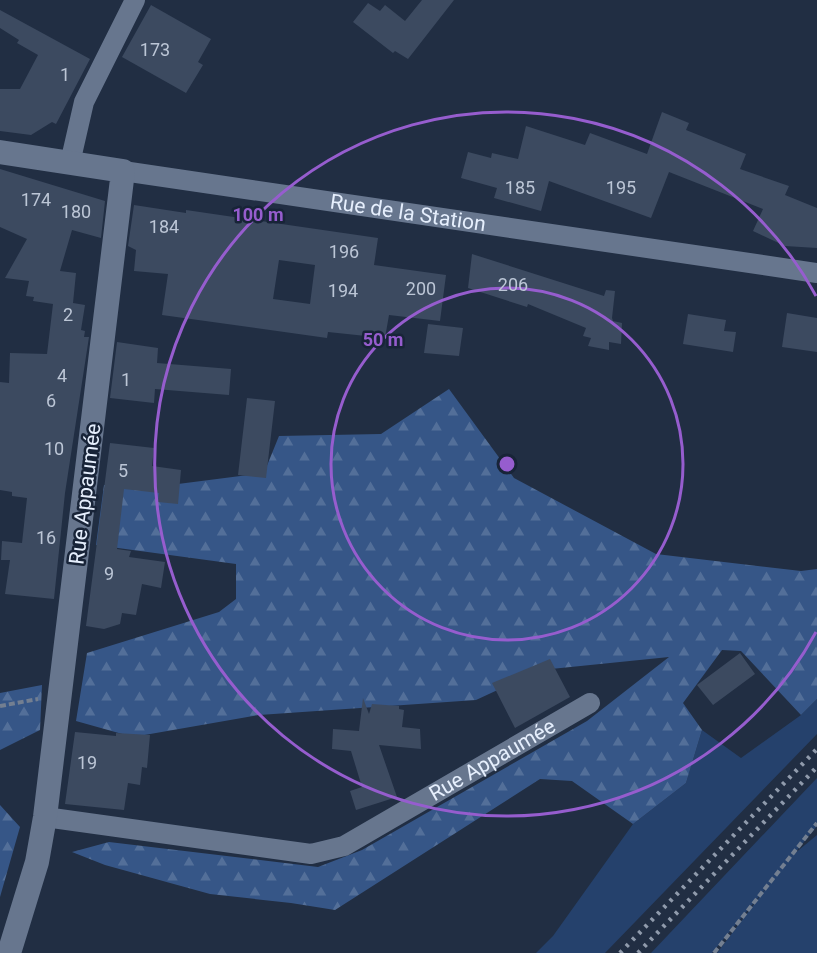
<svg xmlns="http://www.w3.org/2000/svg" width="817" height="953" font-family="Roboto,sans-serif">
	<style>
		.grass { fill: #25416c }
		.forest { fill: url(#forest-firs) }
		.building { fill: #3c4a60; fill-rule: evenodd }
		.lines { fill: none; stroke-linecap: round; stroke-linejoin: round }
		.path { stroke: #737f91; stroke-width: 4; stroke-dasharray: 6 3; stroke-linecap: butt }
		.minor { stroke: #67768e; stroke-width: 20 }
		.tertiary { stroke: #67768e; stroke-width: 24 }
		.rail { stroke: #909bac; stroke-width: 4.5; stroke-dasharray: 3 6; stroke-linecap: butt }
		.ring { fill: none; stroke: #965dce; stroke-width: 3 }
		.labels { text-anchor: middle; stroke-width: 5; stroke-linejoin: round; paint-order: stroke }
		.number-label { font-size: 18px; fill: #bcc6d6 }
		.street-label { font-size: 21px; fill: #e6effd; stroke: #182438 }
		.centre { fill: #965dce; stroke: #182438; stroke-width: 3 }
		.ring-label { font-size: 18px; text-anchor: middle; font-weight: bold; fill: #965dce; stroke: #182438; stroke-width: 5; stroke-linejoin: round; paint-order: stroke }
	</style>
	<defs>
		<pattern id="forest-firs" width="22" height="20" patternUnits="userSpaceOnUse" patternTransform="scale(1.5)"><rect width="22" height="20" fill="#365687"/><path d="M5 1l3.5 6h-7zM16 11l3.5 6h-7z" fill="#536f99"/></pattern>
	</defs>
	<rect width="100%" height="100%" fill="#212e43"/>
	<path class="grass" d="M817 699V734L605 953H536L553 936 633 824 686 783 702 730 741 758 801 715Z
		M817 778V826L794 854 817 835V953H717L771 882 712 953H651Z"/>
	<path class="forest" d="M449 389 514 478 656 554 801 571 817 569V699L801 715 741 651 722 650 683 703 702 730 686 783 633 824 572 781 540 779 335 910 291 903 210 894 105 865 72 852 109 842 318 867 362 850 587 721 669 657 541 670 476 700 259 715 133 737 76 721 87 653 219 612 236 599V564L96 545 104 485 139 489 264 473 279 436 381 434Z
		M42 685 40 730 0 750V693Z
		M0 805 20 827 0 897Z"/>
	<path class="building" d="M422 0H454L408 59 395 51 393 53 353 22 368 3 380 11 385 5 405 21Z
		M151 5 211 39 198 62 203 65 186 93 122 57Z
		M0 10 90 59 56 124 52 122 31 135 0 131V89H20L38 55 17 43 19 40 0 28Z
		M662 112 689 123 686 130 746 154 740 169 789 186 785 195 817 208V248L785 246 753 231 763 209 669 172 651 218 549 181 541 211 494 198 497 188 461 178 468 152 491 158 492 153 518 159 526 126 585 145 590 133 647 154Z
		M0 169 105 201 101 238 72 230 60 271 76 273 73 303 85 305 81 330 85 331 84 337H89L65 493 54 599 5 594 10 560H1L2 541 22 543 27 498 12 496V492L0 490V382L9 383 10 353 47 354 53 304 33 301 34 297 26 296 29 281 5 278 27 239 0 227Z
		M134 205 186 213V210L378 238 374 265 446 275 440 321 389 315 385 338 328 332 327 338 162 315 168 274 134 271 136 250 128 246ZM279 260 315 265 310 304 273 299Z
		M472 254 604 296 606 290 615 291 612 318 613 321 622 323 621 344 609 342V350L588 346 591 338 583 336 586 328 528 304 527 307 468 288Z
		M787 313 817 318V352L782 347Z
		M688 314 726 320 724 331 736 332 733 352 683 344Z
		M428 324 463 328 459 356 424 353Z
		M117 342 158 348 157 363 231 369 229 395 155 389 154 403 110 398Z
		M247 398 275 401 266 478 238 475Z
		M110 443 154 448 152 466 181 470 178 504 158 502 159 493 124 489 117 549 131 551 129 557 165 562 161 588 142 584 136 615 122 613 120 624 104 629 86 626Z
		M740 653 755 674 713 705 697 685Z
		M550 659 570 697 515 728 492 683Z
		M363 698 369 714 372 704 399 706V709L404 710 402 727 420 729 421 749 379 745 397 797 356 810 350 791 362 787 351 751 332 749 333 729 359 731Z
		M75 732 116 736V733L150 735 147 768 142 767 140 785 128 783 124 810 65 804Z"/>
	<g class="lines">
		<path class="path" d="M0 706 38 699
			M714 953 817 823"/>
		<g class="minor">
			<path d="M70 163 84 102 135 0"/>
			<path id="s1" d="M123 171 817 273"/>
			<path id="s2" d="M45 817 311 854 344 846 590 703"/>
		</g>
		<path class="tertiary" d="M0 152 123 171 45 817 37 862 9 953"/>
		<path class="rail" d="M620 953 817 749
			M638 953 817 767"/>
	</g>
	<g class="ring">
		<circle cx="507" cy="464" r="176"/>
		<path d="M816 632A352 352 0 1 1 816 296"/>
	</g>
	<g class="labels">
		<g class="number-label">
			<text x="155" y="56">173</text>
			<text x="65" y="81">1</text>
			<text x="520" y="194">185</text>
			<text x="621" y="194">195</text>
			<text x="36" y="206">174</text>
			<text x="76" y="218">180</text>
			<text x="164" y="233">184</text>
			<text x="344" y="258">196</text>
			<text x="513" y="291">206</text>
			<text x="421" y="295">200</text>
			<text x="343" y="297">194</text>
			<text x="68" y="321">2</text>
			<text x="62" y="382">4</text>
			<text x="126" y="386">1</text>
			<text x="51" y="407">6</text>
			<text x="54" y="455">10</text>
			<text x="123" y="477">5</text>
			<text x="46" y="544">16</text>
			<text x="109" y="580">9</text>
			<text x="87" y="769">19</text>
		</g>
		<g class="street-label">
			<text dy="7" stroke="none"><textPath href="#s1" startOffset="288">Rue de la Station</textPath></text>
			<text transform="translate(85 494) rotate(-83)" y="7">Rue Appaumée</text>
			<text dy="7" stroke="none"><textPath href="#s2" startOffset="474">Rue Appaumée</textPath></text>
		</g>
	</g>
	<circle cx="507" cy="464" r="9" class="centre"/>
	<g class="ring-label">
		<text x="258" y="221">100 m</text>
		<text x="383" y="346">50 m</text>
	</g>
</svg>
